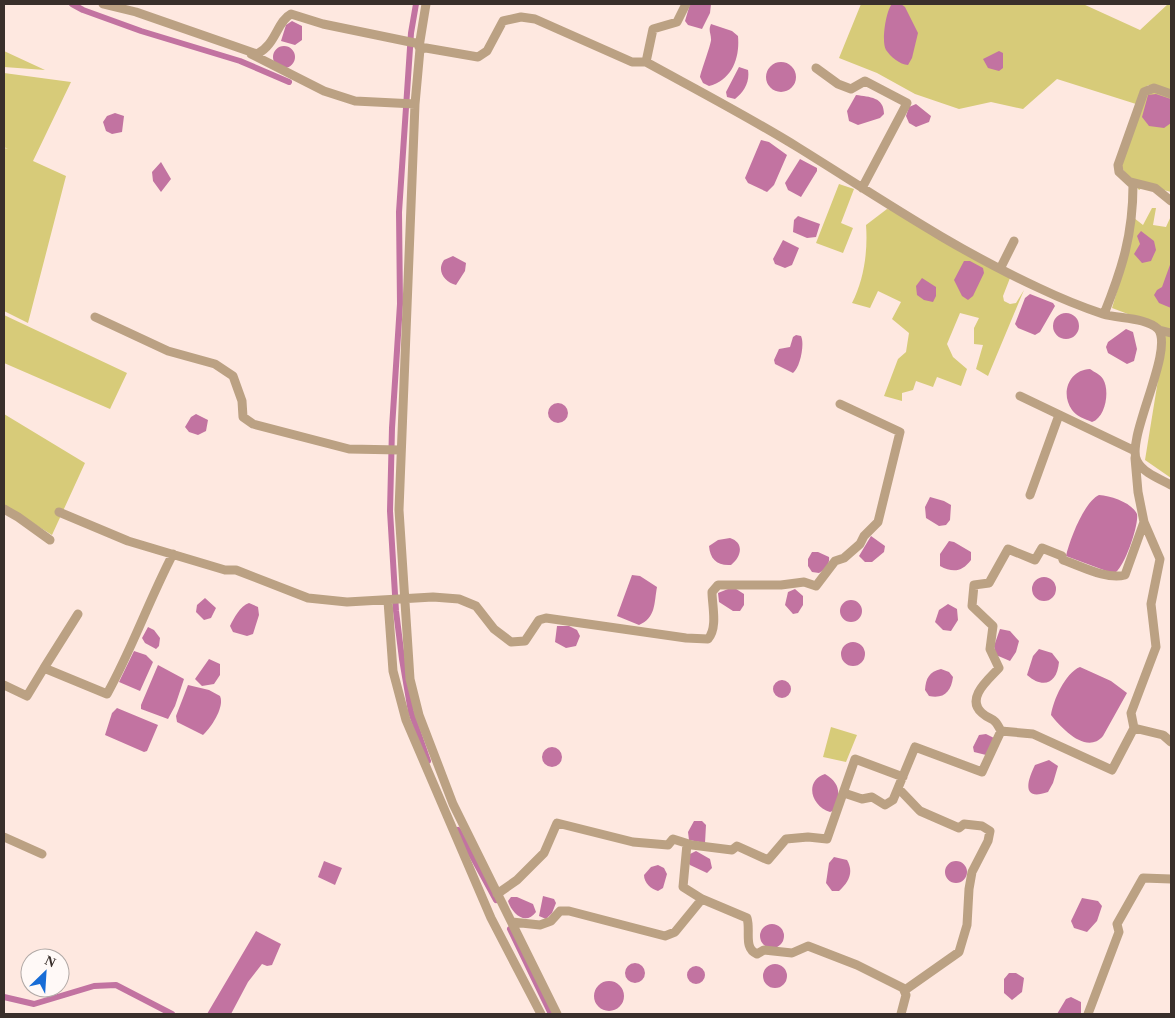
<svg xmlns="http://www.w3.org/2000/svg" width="1175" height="1018" font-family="'Times New Roman',serif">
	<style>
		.green { fill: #d7cb79 }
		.water { fill: #c273a1 }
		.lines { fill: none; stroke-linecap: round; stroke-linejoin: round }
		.canal { stroke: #c273a1; stroke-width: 6 }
		.minor { stroke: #bba183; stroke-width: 9 }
	</style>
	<rect width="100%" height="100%" fill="#fee8e0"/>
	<path class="green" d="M861 4H1083L1140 30 1168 4H1171V92L1148 85 1136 104 1057 79 1023 109 991 102 959 109 915 94 877 73 839 58Z
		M4 51 45 70 4 67Z
		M4 73 71 82 33 161 66 176 28 323 4 311V148L8 149 4 147Z
		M1153 89 1171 95V192L1146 185 1139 190 1121 167 1147 92Z
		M839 184 854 189 841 223 853 228 843 253 816 243Z
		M1152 208H1156L1153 225 1166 227 1171 216V478L1145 460 1165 337 1157 325 1112 308 1124 268 1134 218 1143 225Z
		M887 209 892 210 1010 278 1003 296 1004 301 1010 304 1016 303 1024 290 988 376 976 369 983 345 974 344V328L979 318 960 313 947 344 953 357 967 369 961 386 937 377 933 387 916 381 913 390 902 393V401L884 396 898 359 906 352 909 333 892 319 901 302 878 291 870 308 852 303C864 280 868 251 866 225Z
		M4 315 127 373 110 409 4 363Z
		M4 414 85 463 52 535 4 505Z
		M831 727 857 735 846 762 823 757Z"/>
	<path class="water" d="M690 4H711L710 13 702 29 688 25 685 21Z
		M892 4H901L905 7 918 33 912 58 908 65C900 65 890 56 886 50 881 42 886 10 892 4Z
		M292 21 302 26V40L295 45 281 41 286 25Z
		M711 24 732 31 738 36C740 58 732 80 709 86L703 83 700 77C701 71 712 42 711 39 711 33 708 31 711 24Z
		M273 57a11 11 0 1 1 22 0a11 11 0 1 1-22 0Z
		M999 51 1003 53V68L999 71 988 68 983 59Z
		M766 77a15 15 0 1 1 30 0a15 15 0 1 1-30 0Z
		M739 67 748 70C750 82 744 92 735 99L727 97 726 92Z
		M1156 94 1171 99V123L1164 128 1149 126 1142 117 1148 95Z
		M856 95C870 97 884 97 884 114L880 118 858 125 849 121 847 111Z
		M916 104 931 116 929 122 916 127 909 123 906 116 909 107Z
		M115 113 124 116 122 132 112 134 106 131 103 122 107 116Z
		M761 140 769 142 787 155 774 185 767 192 748 183 745 178Z
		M800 159 817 168V171L801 197 788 190 785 183Z
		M161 162 171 179 161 192 153 181 152 172Z
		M798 216 820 224 816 237 807 238 793 232 794 220Z
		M1141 231 1154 241 1156 250 1151 261 1142 263 1134 254 1140 244 1137 236Z
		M783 240 799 248 792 265 785 268 775 264 773 259Z
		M453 256 466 263 465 271 456 285C445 282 436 271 444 260Z
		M964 261H970L983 268 984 273 973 296 968 300 962 296 954 280Z
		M1171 262V308L1159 303 1154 295 1157 290 1162 287Z
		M922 278 936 287V296L933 302 924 300 917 295 916 286Z
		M1030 294 1053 303 1055 306 1040 332 1035 335 1018 328 1015 324 1025 298Z
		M1053 326a13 13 0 1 1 26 0a13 13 0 1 1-26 0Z
		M1126 329 1133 332 1137 349 1134 361 1127 364 1108 353 1106 347 1108 342Z
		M796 335 801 336C805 344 800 368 793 373L775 364 774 360 779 349 790 347 793 337Z
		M1090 369C1094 372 1100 374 1103 379 1110 390 1106 417 1092 422 1085 419 1076 416 1072 410 1060 393 1069 370 1090 369Z
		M548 413a10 10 0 1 1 20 0a10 10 0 1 1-20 0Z
		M196 414 208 420 206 431 198 435 189 432 185 427 191 417Z
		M1099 495C1112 496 1132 503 1137 514 1139 525 1125 565 1116 572H1109L1066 556C1070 539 1084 502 1099 495Z
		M930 497 944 501 951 505 950 520 946 525 939 526 926 518 925 507Z
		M871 536 885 546 884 552 872 562H865L859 556Z
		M730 538C745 543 741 557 731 565 717 566 710 559 709 546L718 540Z
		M949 541 954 542 971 552V560C962 572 953 573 940 566V554Z
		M812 552H818L829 557C830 564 825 570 819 573L812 572 808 566V559Z
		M632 575 640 576 657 587C654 603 656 618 639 625L617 616Z
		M1032 589a12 12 0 1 1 24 0a12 12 0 1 1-24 0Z
		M733 587 744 594V605L740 611H733L719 602 718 593Z
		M795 589 803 596V605L798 613 793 614 785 605 788 592Z
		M205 598 216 608 211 618 204 620 196 612 197 605Z
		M840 611a11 11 0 1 1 22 0a11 11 0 1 1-22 0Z
		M249 603 258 607 259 615 253 634 247 636 233 632 230 626C234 618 240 606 249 603Z
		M948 604 957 609 958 620 951 631 943 630 935 622 939 610Z
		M557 626H569L577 630 580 636 576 646 566 648 555 642Z
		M148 627 154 630 160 638 159 646 156 649 145 643 142 638Z
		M1000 629 1010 631 1019 641 1016 652 1010 661 996 655 994 646Z
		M841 654a12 12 0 1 1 24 0a12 12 0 1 1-24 0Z
		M1039 649 1052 653 1059 662C1057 684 1043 689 1027 675L1033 656Z
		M134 651 146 655 153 662 140 691 119 682Z
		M209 659 220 664V675L214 684 202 686 195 679Z
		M158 665 184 679 175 706 168 719 141 709V705Z
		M1080 667 1111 681 1127 693 1103 736C1087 755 1062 729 1051 715 1053 701 1065 673 1080 667Z
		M941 669 949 672 953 677C951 692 944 699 929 696L925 690C926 678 929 672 941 669Z
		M773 689a9 9 0 1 1 18 0a9 9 0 1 1-18 0Z
		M188 685 209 690 220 696C225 707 211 728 203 735L177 722 176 716Z
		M117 708 158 725 147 751 144 752 105 735 112 713Z
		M986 734 994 738 986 755 974 752 973 747 979 735Z
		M542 757a10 10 0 1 1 20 0a10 10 0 1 1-20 0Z
		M1049 760 1058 766 1053 783 1048 792C1020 802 1028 779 1035 765Z
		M825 774C841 784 840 793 835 810L830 812C811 806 804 781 825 774Z
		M694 821H702L706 825 705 843 689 840 688 832Z
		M696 851 710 859 712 868 707 873 690 865 687 861 688 855Z
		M834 857 847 860C854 872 849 882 839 891H832L826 883 829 863Z
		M324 861 342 868 335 885 318 877Z
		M945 872a11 11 0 1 1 22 0a11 11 0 1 1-22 0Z
		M658 865 664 868 667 874 663 888 658 891C651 889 644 883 644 875L651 867Z
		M543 896 554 899 556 903 552 913 546 919 539 916Z
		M511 897H517L533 904 536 912C526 926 512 914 508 901Z
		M1082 898 1098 901 1102 906 1097 921 1087 932 1074 928 1071 921Z
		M760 936a12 12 0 1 1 24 0a12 12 0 1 1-24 0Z
		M256 931 281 944 272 965 267 966 262 964 248 982 231 1014H207Z
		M625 973a10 10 0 1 1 20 0a10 10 0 1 1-20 0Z
		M763 976a12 12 0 1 1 24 0a12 12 0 1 1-24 0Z
		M687 975a9 9 0 1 1 18 0a9 9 0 1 1-18 0Z
		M1009 973H1016L1024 978 1022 992 1012 1000 1004 993V979Z
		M594 996a15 15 0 1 1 30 0a15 15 0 1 1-30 0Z
		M1071 997 1081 1002V1014H1057L1066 999Z"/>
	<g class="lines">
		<path class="canal" d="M72 4 83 10 141 31 240 61 289 82
			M416 4 411 33 399 212 400 304 392 428 390 511 396 611 402 659 411 712 428 761
			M458 830 496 900
			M510 929 551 1014
			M4 997 34 1004 94 986 116 985 172 1014"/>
		<path class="minor" d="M103 4 136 12 257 54C276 45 277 21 291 14L323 24 420 44
			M419 47 426 4
			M251 54 324 91 355 101 415 104
			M646 62 653 29 677 22 686 4
			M816 68 838 84 851 89 865 81 907 103 862 188
			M1131 182 1155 188 1171 201
			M1000 269 1014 241
			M1104 314C1122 269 1133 235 1133 185L1119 172 1118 165 1144 92 1154 88 1171 94
			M95 317 168 351 215 364 233 376 242 401 243 417 253 424 349 449 400 450
			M1159 330 1171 333
			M1020 396 1135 451
			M1030 495 1059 415
			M4 509 18 517 50 540
			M59 512 128 541 225 570H236L308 598 347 602 433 597 459 599 476 606 494 629 511 642 525 641 539 620 546 618 686 638 708 639C718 628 712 605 712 592L718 585H781L804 582 816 586 835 561 844 558 860 544 864 536 878 522 900 432 840 404
			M388 601 393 671 406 720 491 918 541 1014
			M44 668 78 614
			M4 685 27 696 44 668 107 694C132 649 149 600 173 554
			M1134 728 1163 735 1171 742
			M1001 731 1033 734 1112 770 1134 728 1131 713 1156 647 1151 604 1160 559 1144 522 1138 492 1135 458
			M898 788 915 747 982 772 1001 731C993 715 992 722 982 713 965 698 989 679 999 668L990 649 993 626 972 606 974 585 989 583 1008 549 1035 560 1042 548 1062 556 1063 560C1081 566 1106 580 1125 575L1144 522
			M844 793 862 799 872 797 885 805 893 800 898 788 920 811 959 828 964 824 982 826 990 831 988 841 972 872 969 889 967 925 959 952 905 990
			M4 837 42 854
			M687 844 683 887 702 899 747 918C751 931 743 948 757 954L764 950 792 953 808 946 857 965 903 988 906 995 901 1014
			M497 894 517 880 544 853 557 823 633 842 668 845 673 839 692 845 732 850 737 846 768 860 786 839 808 837 827 839 855 759 903 777
			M512 922 540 925 551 921 560 911H569L665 936 675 932 702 899
			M557 1014 453 804 419 715 410 679 399 510 415 104 420 49 426 48 478 57 487 51 503 21 521 17 535 19 632 62H646C697 90 749 117 799 148 878 197 954 249 1039 288 1060 298 1082 307 1103 314 1119 319 1145 317 1158 329 1175 350 1125 439 1137 461 1143 473 1160 479 1171 485
			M1088 1014 1119 932 1117 924 1143 878 1171 879"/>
	</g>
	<rect width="1175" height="1018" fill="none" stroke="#392f2b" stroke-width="10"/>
	<g transform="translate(45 973) rotate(25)"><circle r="24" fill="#fff9f7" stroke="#b0a8a5"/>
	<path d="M0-4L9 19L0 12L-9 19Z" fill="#186cd6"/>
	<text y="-8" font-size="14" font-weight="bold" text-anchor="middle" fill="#392f2b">N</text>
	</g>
</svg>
